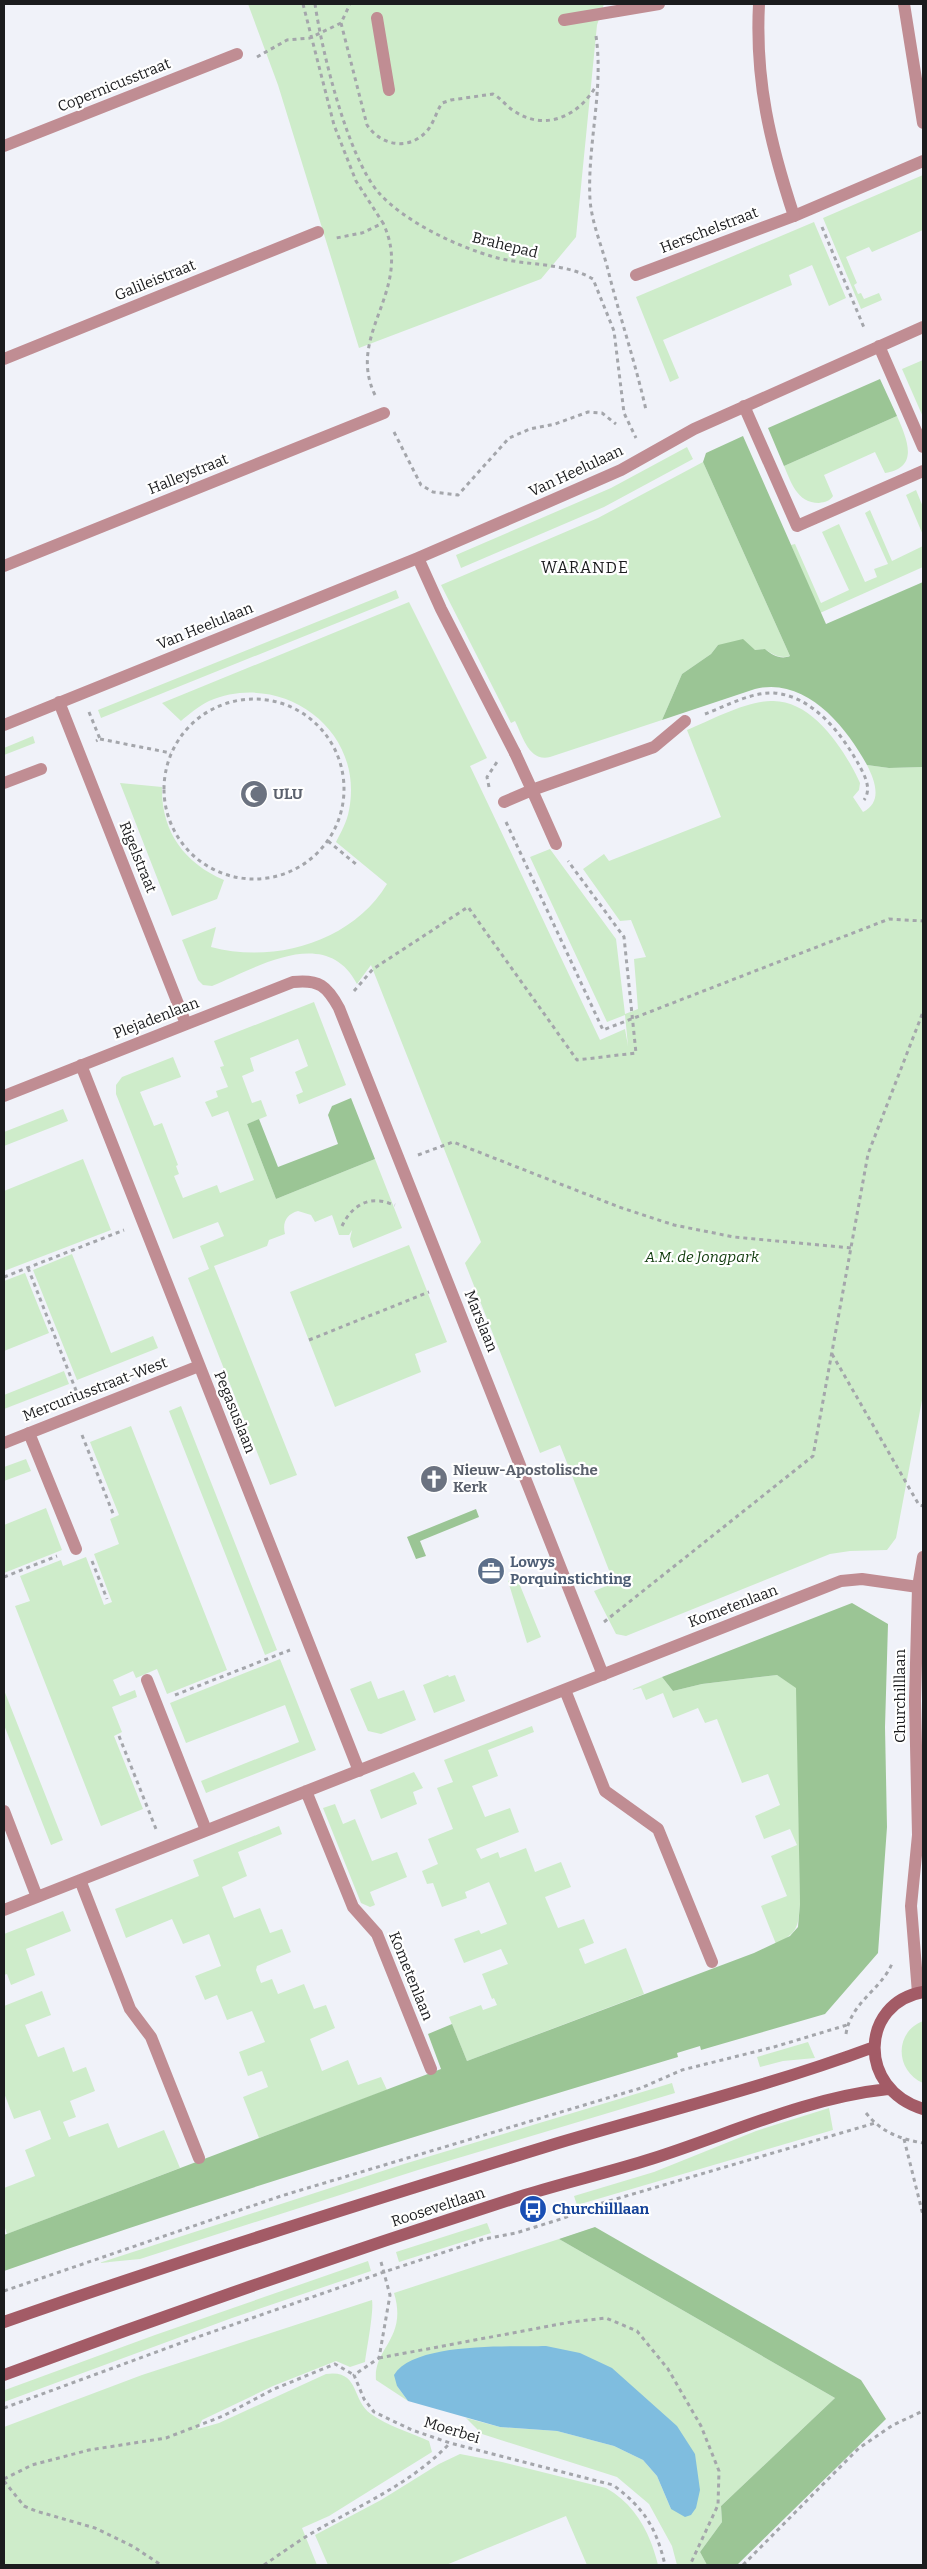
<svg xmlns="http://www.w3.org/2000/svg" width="927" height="2569" font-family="Bitter,serif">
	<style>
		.green { fill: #ceecca }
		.forest { fill: #9bc595 }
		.water { fill: #7fbddf }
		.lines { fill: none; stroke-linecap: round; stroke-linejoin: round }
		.path { stroke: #a4a6ab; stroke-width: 3; stroke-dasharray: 4 4; stroke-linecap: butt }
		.service { stroke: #c08d93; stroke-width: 12 }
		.pedestrian { stroke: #c08d93; stroke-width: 12 }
		.minor { stroke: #c08d93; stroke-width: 12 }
		.secondary { stroke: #a35b66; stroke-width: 12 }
		.labels { text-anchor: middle; stroke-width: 4.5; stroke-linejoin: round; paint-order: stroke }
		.street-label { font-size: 15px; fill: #1b1c1e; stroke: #fff }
		.worship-label { font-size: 15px; font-weight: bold; fill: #5b616d; stroke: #fff; text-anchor: start }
		.park-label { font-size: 15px; font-style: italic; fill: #0f3a0b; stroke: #fff }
		.service-label { font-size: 15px; font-weight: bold; fill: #4e5e75; stroke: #fff; text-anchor: start }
		.transit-label { font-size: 15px; font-weight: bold; fill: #164399; stroke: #fff; text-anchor: start }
		.neighbourhood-label { font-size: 16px; letter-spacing: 1px; fill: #1b1c1e; stroke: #fff }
	</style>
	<rect width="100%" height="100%" fill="#f0f2f9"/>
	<path class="green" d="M248 4H604L597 25 576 237 541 279 359 348 278 85Z
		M923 175V230L872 252 869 247 846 257 857 283 854 285 858 294 861 293 864 299 879 293 882 300 861 309 823 218Z
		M814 222 846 298 829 306 812 265 789 275 792 285 663 340 679 378 670 382 636 297Z
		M923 360V417L902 369Z
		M897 416C906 437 921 468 885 473L875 452 824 475 833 496C830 501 825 502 819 503 797 503 791 482 784 466Z
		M687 447 693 459 604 507 461 568 456 555 611 488Z
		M703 462 790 656C781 659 773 655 765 649L755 650 718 645 711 654 682 674 662 720 550 757C529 762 523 737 515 721L511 723 441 585 598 518Z
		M916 490 923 507V535L906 495Z
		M870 510 892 561 923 546V567L820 613 791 545 795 544 821 603 849 590 822 532 839 524 865 582 877 577 874 569 888 564 865 513Z
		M396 590 399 598 101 718 98 710Z
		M409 602 487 758 470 766 600 1040 625 1029 628 1046 625 1015 607 1022 530 857 550 849 616 939 625 1014 638 1009 634 959 646 957 631 920 620 921 583 869 604 854 609 861 721 817 687 730C711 720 746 701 771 701 812 699 845 750 860 783L859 790 853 797 863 812C883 802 875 781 867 765L889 768 923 767V1395L896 1538 887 1550 850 1551 830 1554 626 1636 616 1634 594 1591 614 1583 560 1445 540 1453 465 1263 481 1242 371 965 357 984C326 924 256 968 212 986L203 985 198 980 182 940 216 927 211 947C274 964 352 942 387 884L336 842C341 832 347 822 349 810 365 729 282 670 209 701 199 706 189 714 181 721L162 703Z
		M33 736 35 743 4 755V748Z
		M120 783 162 787C161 831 184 863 224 880L217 899 172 916Z
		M314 1002 346 1085 299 1104 296 1095 303 1092 295 1072 308 1066 298 1039 250 1058 254 1071 242 1076 252 1103 261 1100 267 1116 247 1124 276 1199 375 1159 402 1228 353 1248 350 1239 352 1230 349 1235H339L332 1215 315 1222 311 1215 298 1211C287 1214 282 1222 285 1234L269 1240 267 1246 214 1266 297 1475 270 1485 188 1278 209 1269 200 1246 224 1236 218 1222 173 1239 116 1094V1085L122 1077 173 1057 181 1077 140 1092 154 1126 162 1123 178 1165 176 1166 179 1174 174 1176 183 1198 217 1185 220 1193 254 1180 228 1111 212 1117 205 1102 218 1097 216 1091 228 1087 220 1067 224 1066 214 1041Z
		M63 1109 68 1121 4 1146V1132Z
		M83 1159 111 1230 4 1271V1191Z
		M409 1245 447 1342 415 1354 421 1372 335 1407 290 1292Z
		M72 1254 111 1353 153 1336 158 1348 77 1380 33 1270Z
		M25 1273 49 1333 4 1351V1281Z
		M64 1371 69 1384 4 1409V1395Z
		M181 1406 277 1650 265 1655 169 1411Z
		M131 1426 227 1670 167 1694 157 1669 136 1678 133 1671 113 1680 120 1696 135 1690 137 1697 112 1707 122 1732 114 1736 143 1809 101 1826 15 1606 30 1601 20 1576 61 1560 63 1566 86 1557 104 1605 112 1602 94 1554 119 1544 110 1519 119 1515 90 1442Z
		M26 1459 31 1471 4 1481V1467Z
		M46 1508 62 1550 4 1573V1525Z
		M517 1578 541 1637 527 1643 508 1581Z
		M280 1659 316 1750 206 1793 201 1781 299 1742 285 1705 186 1743 170 1703Z
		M448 1675 449 1677 455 1675 465 1701 434 1713 423 1685Z
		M777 1675 797 1688 800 1904C798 1928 798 1932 776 1944L761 1906 787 1896 771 1856 797 1845 790 1829 764 1839 755 1816 780 1805 768 1774 742 1783 717 1719 705 1723 698 1708 673 1718 663 1693 646 1700 641 1688 631 1690 662 1677 673 1691 702 1684Z
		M371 1681 378 1699 404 1690 416 1720 381 1734 368 1731 350 1689Z
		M4 1690 63 1840 51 1845 4 1725Z
		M532 1726 534 1732 488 1750 498 1776 472 1786 485 1817 510 1808 519 1832 476 1849 481 1859 498 1852 500 1858 526 1848 535 1872 561 1862 571 1887 545 1897 558 1928 584 1919 594 1943 579 1949 585 1964 626 1948 644 1994 467 2061 449 2017 481 2005 483 2010 497 2005 494 1998 492 1999 482 1974 508 1964 501 1949 464 1963 454 1939 479 1930 481 1934 507 1924 489 1882 465 1892 467 1898 442 1907 433 1883 427 1884 422 1871 438 1864 428 1839 453 1829 437 1788 453 1782 444 1760Z
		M414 1772 423 1788 413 1792 417 1804 381 1819 370 1790Z
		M335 1804 343 1824 355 1819 372 1861 397 1852 407 1877 370 1892 375 1905 370 1907 361 1903 323 1808Z
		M279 1826 282 1834 238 1852 247 1876 222 1887 234 1918 260 1908 270 1933 282 1929 291 1952 257 1966 256 1970 261 1983 272 1979 278 1994 304 1984 314 2009 326 2005 335 2028 310 2039 322 2071 348 2060 358 2085 381 2077 387 2090 259 2138 243 2097 268 2087 262 2071 248 2076 239 2052 265 2042 252 2011 227 2020 217 1995 205 2000 195 1976 221 1966 209 1934 183 1944 172 1919 126 1938 115 1909 199 1876 193 1860Z
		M63 1911 71 1931 26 1949 35 1975 11 1985 7 1974 4 1975V1934Z
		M42 1991 51 2015 25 2025 38 2057 64 2047 73 2072 86 2067 95 2091 70 2101 76 2117 63 2122 69 2137 108 2123 118 2148 164 2130 180 2168 7 2234 4 2225V2188L35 2176 25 2150 51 2139 40 2110 14 2119 4 2093V2006Z
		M923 2021V2083C895 2071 894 2032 923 2021Z
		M808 2042 815 2058 783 2061 760 2067 757 2057Z
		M672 2083 675 2093 418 2170 140 2259 99 2263 404 2164Z
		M829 2108 833 2130 577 2205 574 2196 654 2172 756 2131Z
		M487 2223 491 2233 399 2262 396 2252Z
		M559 2239 835 2398 721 2506 722 2522 700 2552 707 2565H677L672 2546 649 2504 617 2477 482 2434 466 2418 500 2427 557 2431 614 2446 643 2460 657 2476 671 2509 695 2454 397 2386 408 2401 376 2380C373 2348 408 2339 394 2293Z
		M368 2261 371 2271 232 2318 4 2402 5 2390 155 2335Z
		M372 2300C374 2311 367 2347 365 2362L350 2367 336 2361 273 2386 202 2420 198 2429 219 2423 326 2374C360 2369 351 2400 371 2414 388 2426 411 2433 429 2441L432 2452 329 2516 302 2528 317 2565H4V2427L142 2375Z
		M460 2454 502 2462 606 2488C636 2505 650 2533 658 2565H587L566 2516 446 2565H328L315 2535 381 2500 439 2464Z"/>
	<path class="forest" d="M880 379 897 416 784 466 768 428Z
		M743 436 826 624 923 582V767L889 768 867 765C846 726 805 676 755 689L662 720 682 674 711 654 718 645 743 639 755 650 765 649C772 655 781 660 790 656L703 462 706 453Z
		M351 1098 375 1159 276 1199 247 1124 259 1119 278 1167 338 1144 328 1115 332 1106Z
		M476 1509 479 1517 420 1541 426 1556 416 1559 407 1537Z
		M852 1603 888 1624 885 1727 887 1827 878 1953 825 2014 701 2050 700 2046 677 2053 678 2057C452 2125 226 2193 4 2271V2235L441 2069 428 2034 452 2024 467 2061 754 1953 790 1936 798 1927 800 1904 796 1688 777 1675 702 1684 673 1691 662 1677Z
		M595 2227 861 2380 886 2419 737 2565H707L700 2552 722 2522 721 2506 835 2398 559 2239Z"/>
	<path class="water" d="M546 2346 580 2353 612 2368 677 2426 695 2454 700 2490 696 2508 691 2515 685 2517 671 2509 657 2476 643 2460 614 2446 557 2431 500 2427 408 2401 397 2386 394 2375C414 2342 509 2347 546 2346Z"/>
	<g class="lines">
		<path class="path" d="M303 4 334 125 356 181 383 223 362 233 336 238
			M315 4C322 52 348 158 379 193 405 222 456 246 494 257 526 266 564 262 593 279L614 331 624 413 636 438
			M341 23 367 125C381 146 409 151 427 131 434 123 436 112 442 103L451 100 493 94C501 98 506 106 514 111 545 132 579 116 596 86
			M596 36C604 90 587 145 590 200 592 223 601 244 607 266 619 315 635 361 646 410
			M257 57 287 40 310 38 341 23 350 4
			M822 227 865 330
			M375 395C345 333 415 290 383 223
			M394 432 421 485 433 492 458 495 509 438 530 429 555 424 588 412 602 413 616 424
			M164 789a90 90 0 1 1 180 0a90 90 0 1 1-180 0Z
			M89 712 100 739 96 741
			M705 714C726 706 751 692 774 693 813 696 842 734 859 765 865 776 872 789 864 800
			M100 739 171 753
			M489 787 487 777 497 762
			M506 822 603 1030 889 919 923 921
			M328 841 357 865
			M354 991 373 969 468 907 577 1060 636 1053 624 937 568 861
			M418 1155 453 1142 619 1207 674 1225 734 1237 851 1248
			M342 1226C349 1211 362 1199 379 1201 385 1201 390 1204 395 1205
			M28 1268 77 1393
			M4 1277 124 1230
			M309 1340 429 1292
			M832 1354 919 1505 923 1506
			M82 1435 114 1516
			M92 1561 107 1599
			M4 1577 57 1556
			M604 1622 813 1456 868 1154 923 1012
			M175 1695 290 1650
			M119 1736 156 1829
			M846 2034C851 2001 883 1989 893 1961
			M866 2113C881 2132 900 2139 923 2143
			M904 2139 923 2215
			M381 2262 390 2295 379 2358 354 2375 364 2399 374 2412 412 2430 450 2443 613 2485C644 2508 656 2527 665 2565
			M4 2291 281 2196 641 2088 682 2070 774 2047 847 2025
			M379 2358 571 2322 606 2318 637 2331 668 2369 701 2426 719 2471 718 2505 690 2565
			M4 2408 189 2340 384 2272 484 2239 516 2233 564 2218 592 2206 875 2123
			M4 2479 32 2465 89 2450 166 2438 223 2416 274 2389 335 2364 354 2375
			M4 2481 24 2506 36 2511 95 2528 134 2547 161 2565
			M264 2565C279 2555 295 2543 312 2533 360 2505 411 2484 450 2443
			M743 2565 859 2448 893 2425 923 2411"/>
		<path class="service" d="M904 4 923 123
			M377 18 389 90
			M794 216 923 161
			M4 783 41 769
			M29 1433 76 1549
			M147 1680 206 1830"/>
		<path class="pedestrian" d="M515 753 532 790 654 747 685 721
			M504 802 532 790 556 844"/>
		<path class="minor" d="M564 20 659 4
			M4 146 237 54
			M636 275 794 216C770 143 755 81 759 4
			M879 346 923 447
			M4 359 318 232
			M744 406 797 526 923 471
			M418 558 441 609 515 753
			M4 566 384 413
			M59 702 186 1024
			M4 725 418 558 541 505 621 470 694 429 923 327
			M81 1065 359 1771
			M4 1096 293 982C319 979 327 986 339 1008L603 1675
			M4 1443 199 1366
			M565 1690 605 1791 658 1829 712 1962
			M306 1791 353 1907 377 1934 431 2069
			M4 1811 37 1897
			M80 1880 130 2009 151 2037 199 2158
			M4 1910 841 1581 862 1579 918 1587
			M918 1993 911 1906 918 1835 915 1701 918 1587 923 1557"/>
		<path class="secondary" d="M923 1992C860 2003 857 2089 923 2109
			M4 2322C187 2258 372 2200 558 2143 663 2112 772 2085 874 2047
			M4 2375C176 2311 350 2251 525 2195 567 2182 610 2172 651 2159 730 2134 805 2098 888 2089"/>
	</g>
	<defs>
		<g id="mosque-disc" transform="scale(1.4375)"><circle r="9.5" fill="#6b7280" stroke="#fff"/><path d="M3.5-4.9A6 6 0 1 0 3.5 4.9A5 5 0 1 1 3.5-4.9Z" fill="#fff"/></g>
		<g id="church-disc" transform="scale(1.4375)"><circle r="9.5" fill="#6b7280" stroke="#fff"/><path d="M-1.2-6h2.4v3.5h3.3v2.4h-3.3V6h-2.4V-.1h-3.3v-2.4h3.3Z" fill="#fff"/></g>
		<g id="office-disc" transform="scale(1.4375)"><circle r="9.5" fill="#5c6f8a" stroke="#fff"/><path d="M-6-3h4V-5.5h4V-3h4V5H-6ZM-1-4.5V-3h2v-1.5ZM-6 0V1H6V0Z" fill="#fff"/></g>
		<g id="bus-disc" transform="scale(1.4375)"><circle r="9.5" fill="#1a4fb4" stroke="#fff"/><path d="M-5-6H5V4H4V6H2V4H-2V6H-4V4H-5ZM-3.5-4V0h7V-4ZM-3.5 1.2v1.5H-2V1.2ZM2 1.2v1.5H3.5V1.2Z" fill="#fff"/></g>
	</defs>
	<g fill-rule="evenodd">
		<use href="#mosque-disc" x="254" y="794"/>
		<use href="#church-disc" x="434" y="1479"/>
		<use href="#office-disc" x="491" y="1571"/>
		<use href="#bus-disc" x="533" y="2209"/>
	</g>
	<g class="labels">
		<g class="street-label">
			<text transform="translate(114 85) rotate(-22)" y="5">Copernicusstraat</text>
			<text transform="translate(709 230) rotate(-21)" y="5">Herschelstraat</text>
			<text transform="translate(505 245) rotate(14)" y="5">Brahepad</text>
			<text transform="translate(155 280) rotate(-22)" y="5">Galileistraat</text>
			<text transform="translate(576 471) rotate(-25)" y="5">Van Heelulaan</text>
			<text transform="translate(188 474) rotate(-22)" y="5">Halleystraat</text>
			<text transform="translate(205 626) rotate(-22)" y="5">Van Heelulaan</text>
			<text transform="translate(138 857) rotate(68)" y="5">Rigelstraat</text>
			<text transform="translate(156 1018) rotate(-21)" y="5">Plejadenlaan</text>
			<text transform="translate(481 1321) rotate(68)" y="5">Marslaan</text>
			<text transform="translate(95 1389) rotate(-21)" y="5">Mercuriusstraat-West</text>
			<text transform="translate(235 1412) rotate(68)" y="5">Pegasuslaan</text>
			<text transform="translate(733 1606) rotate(-21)" y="5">Kometenlaan</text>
			<text transform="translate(900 1696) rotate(-90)" y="5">Churchilllaan</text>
			<text transform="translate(411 1976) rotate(68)" y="5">Kometenlaan</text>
			<text transform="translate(438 2207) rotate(-18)" y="5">Rooseveltlaan</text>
			<text transform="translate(452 2430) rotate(17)" y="5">Moerbei</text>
		</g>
		<g class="worship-label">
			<text x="273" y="799">ULU</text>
			<text x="453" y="1475">Nieuw-Apostolische<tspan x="453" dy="17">Kerk</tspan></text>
		</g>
		<g class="park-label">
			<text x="702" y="1262">A.M. de Jongpark</text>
		</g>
		<g class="service-label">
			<text x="510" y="1567">Lowys<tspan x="510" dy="17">Porquinstichting</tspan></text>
		</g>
		<g class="transit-label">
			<text x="552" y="2214">Churchilllaan</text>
		</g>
		<g class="neighbourhood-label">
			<text x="585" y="573">WARANDE</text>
		</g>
	</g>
	<rect width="927" height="2569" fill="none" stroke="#1b1c1e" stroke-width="10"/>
</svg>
